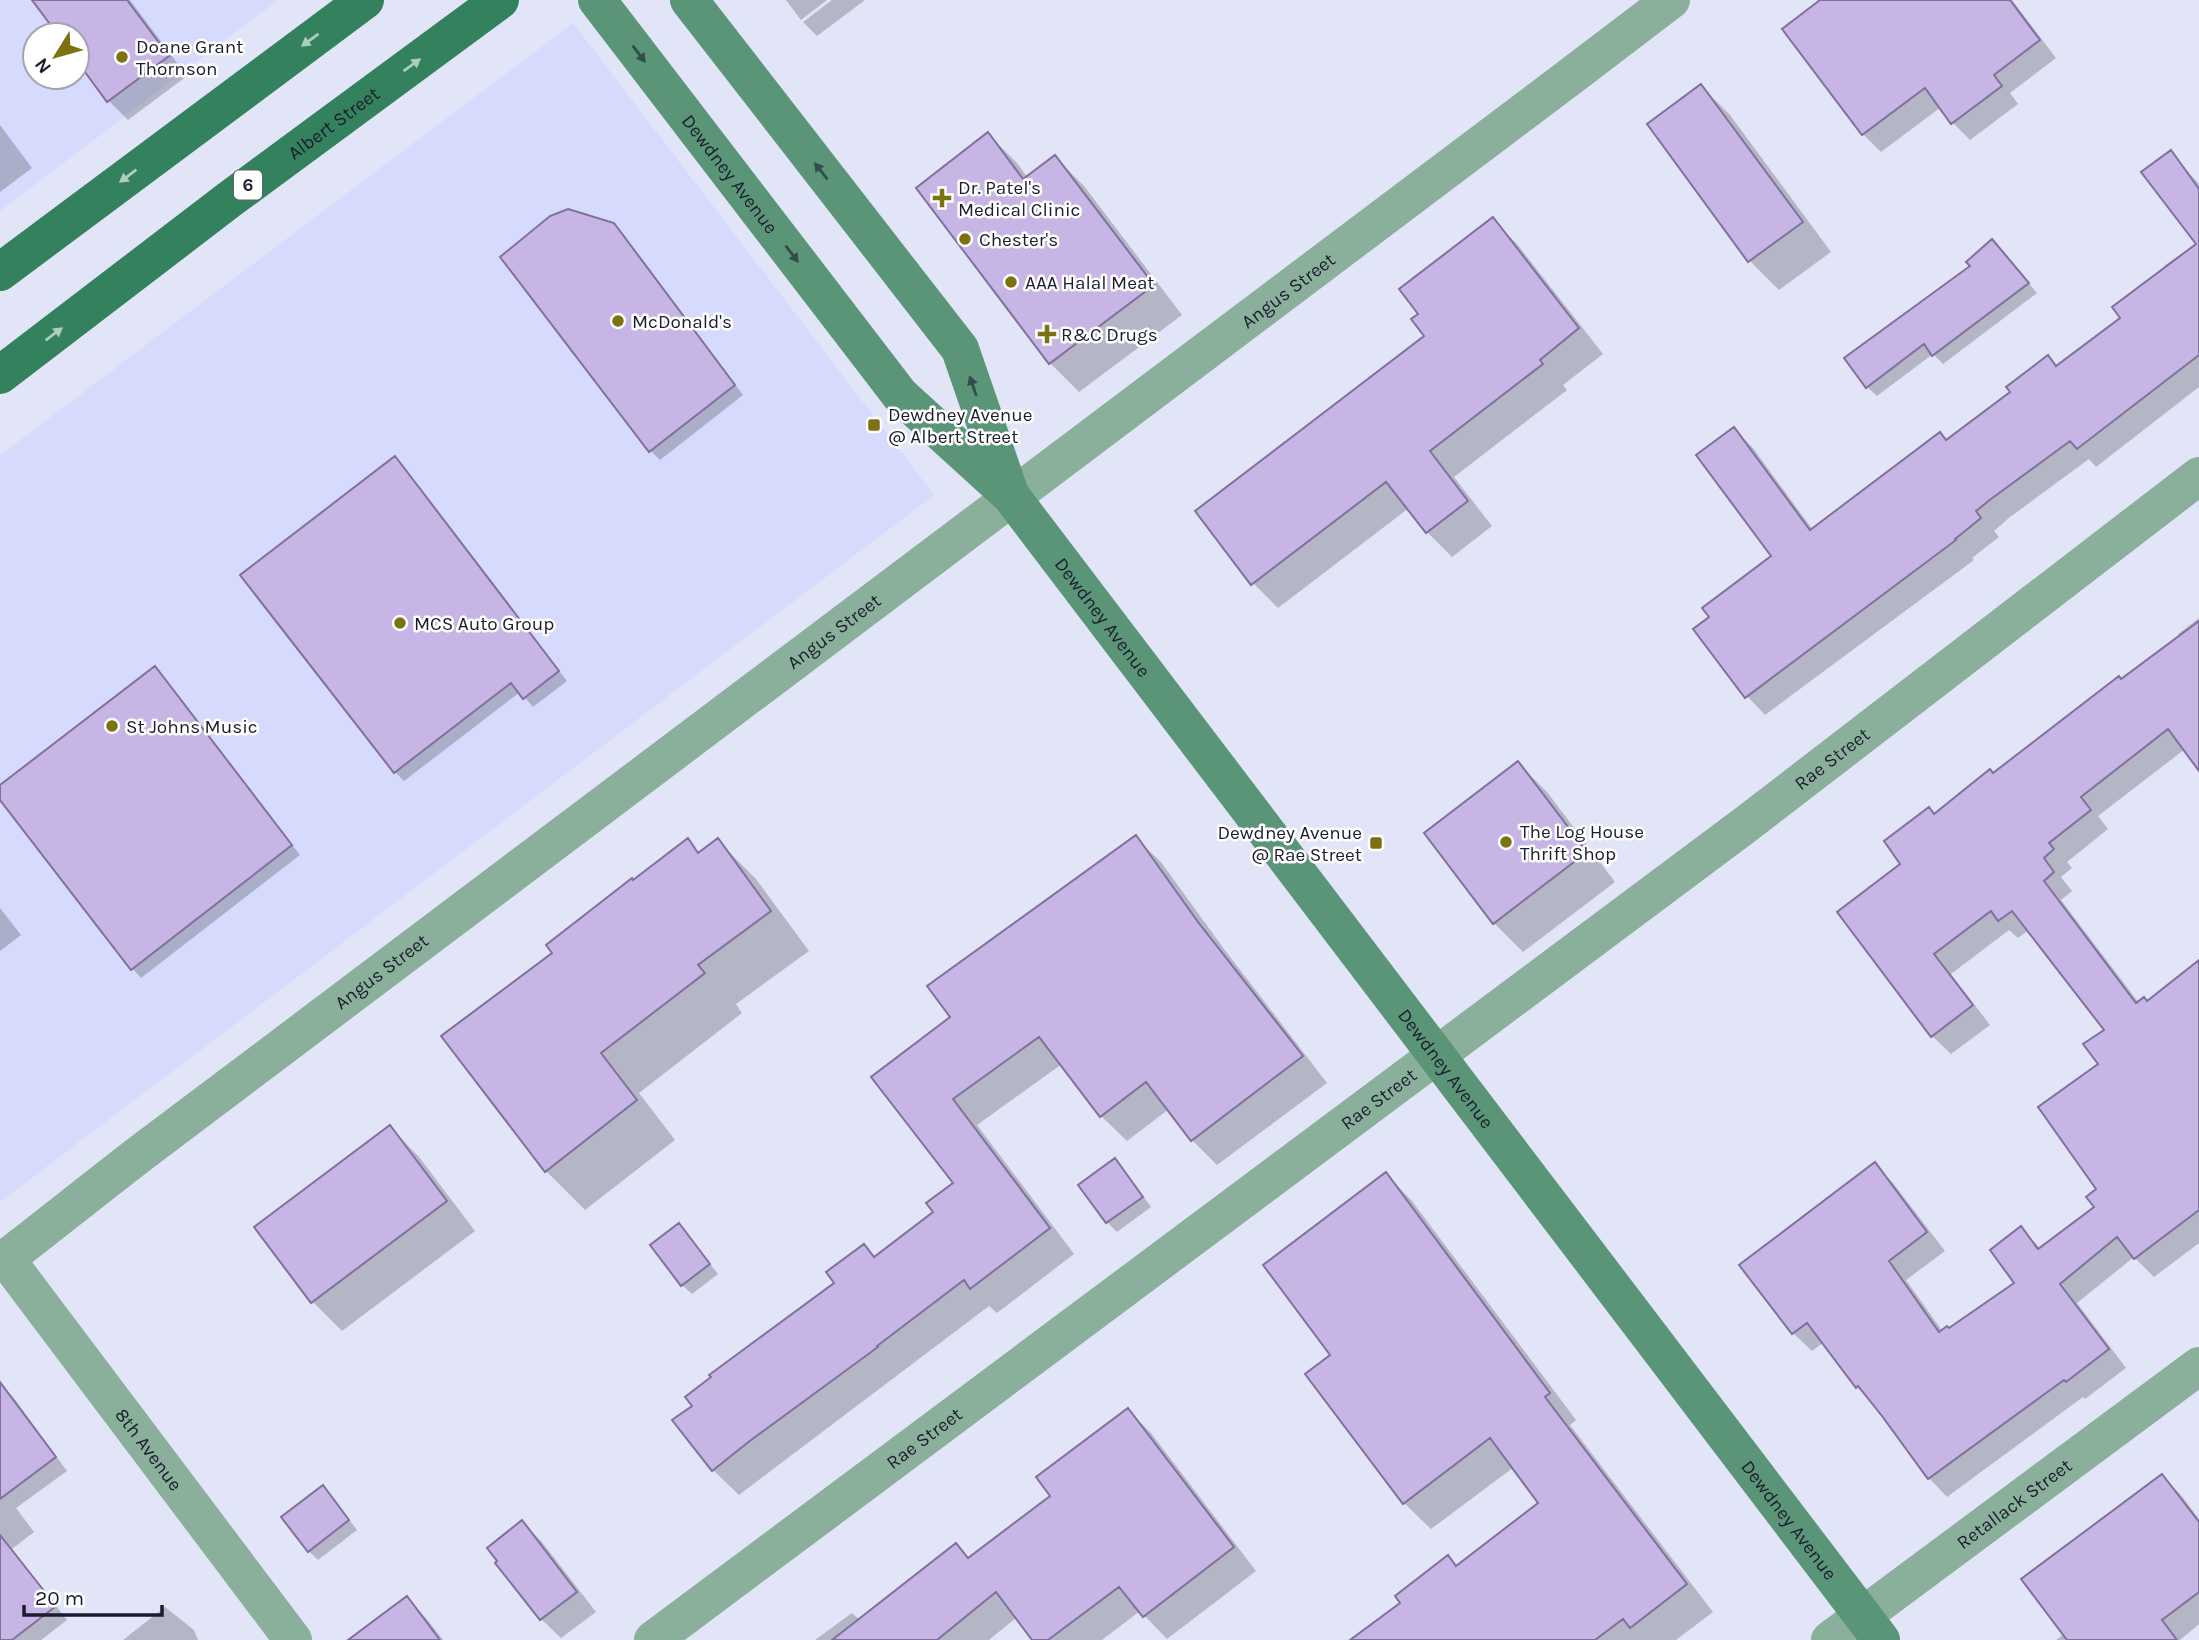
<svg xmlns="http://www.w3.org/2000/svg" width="2199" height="1640" font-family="Karla,sans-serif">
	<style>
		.built { fill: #d6dafc; fill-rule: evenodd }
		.shadow { fill: #0003 }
		.building { fill: #c7b6e5; stroke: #80719c; stroke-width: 2 }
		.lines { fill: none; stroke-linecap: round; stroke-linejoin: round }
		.minor { stroke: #8ab09b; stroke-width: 38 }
		.secondary { stroke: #5a9577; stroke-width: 38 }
		.primary { stroke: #33815d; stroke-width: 38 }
		.oneway { fill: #adcdbe }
		.oneway2 { fill: #344c4b }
		.poi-dot { fill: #7e7112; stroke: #fff; stroke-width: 2.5 }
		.labels { text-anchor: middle; stroke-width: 5; stroke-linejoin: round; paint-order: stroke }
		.shield { fill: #fff; stroke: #5f606d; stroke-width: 2 }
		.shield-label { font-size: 18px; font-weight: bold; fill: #1b1c2e }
		.poi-label { font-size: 19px; fill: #1b1c2e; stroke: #fff; text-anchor: start }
		.street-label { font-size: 19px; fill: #1b1c2e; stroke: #fff }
	</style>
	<rect width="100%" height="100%" fill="#e2e4f8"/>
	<path class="built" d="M0 0H278L0 211ZM35 35H77V77H35Z
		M573 23 934 495 0 1202V455Z"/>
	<path class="shadow" d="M34 0H130L187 76 128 120 109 101 77 58V35H60Z
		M786 0H827L801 20Z
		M832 0H865L817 36 803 22Z
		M1823 0H2012L2056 58 2010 93 2018 104 1970 140 1953 123 1941 107 1881 152 1863 134 1784 29Z
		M1701 86 1730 115 1831 252 1779 290 1750 261 1649 125Z
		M0 125 32 168 0 192Z
		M988 134 1017 163 1028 178 1055 157 1084 186 1182 315 1079 392 1050 363 918 188Z
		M2171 153 2199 184V387L2096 467 2089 459 2010 517 1994 531 1999 537 1972 558 1974 560 1765 715 1747 696 1711 618 1773 557 1734 429 1753 448 1813 530 1947 441 2012 392 2048 357 2058 367 2123 318 2166 269 2164 266 2197 243Z
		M1493 220 1517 244 1603 354 1563 385 1567 390 1454 477 1492 526 1452 557 1427 532 1409 508 1278 608 1253 583 1426 336 1421 315Z
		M613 224 623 235 743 395 660 460 651 451Z
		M2002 251 2037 293 1943 364 1933 354 1877 396 1867 387Z
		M404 468 567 681 533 707 520 692 404 781 395 772Z
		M2199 618V768L2185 749 2098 816 2108 829 2067 862 2072 868 2061 877 2072 891 2061 900 2139 1003H2147L2199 981V1243L2154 1277 2134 1257 2077 1303 2126 1368 2085 1399 2083 1397 1947 1497 1929 1478 1876 1406 1857 1387 1824 1342 1812 1351 1793 1333 1875 1165 1893 1183 1945 1251 1906 1280 1943 1332 1949 1330 2017 1283 2021 1229 2041 1249 2096 1207 2098 1190 2100 1065 2106 1030 2029 930 2018 938 2009 930 1951 974 1990 1025 1951 1054 1932 1036 1903 864 1935 815 2122 681 2180 637 2178 634Z
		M155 668 164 677 300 855 141 978 132 968 0 797V787Z
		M1518 763 1547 792 1615 882 1523 952 1494 923Z
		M1135 837 1161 862 1224 949 1327 1083 1217 1165 1192 1140 1169 1109 1127 1141 1101 1116 1062 1064 977 1125 1074 1254 997 1313 989 1306 739 1495 713 1470 875 1258 935 1213 955 1184 874 1078 952 1017Z
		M717 840 756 879 809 951 736 1004 742 1013 639 1093 675 1140 585 1210 546 1171 554 953 633 882 688 841 700 853Z
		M0 908 21 935 0 951Z
		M390 1127 419 1157 475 1231 342 1331 313 1302 256 1228Z
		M1114 1161 1124 1170 1151 1207 1117 1232 1107 1222 1081 1185Z
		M1386 1174 1412 1201 1576 1420 1570 1425 1713 1612 1676 1640H1353L1402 1603 1448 1558 1457 1567 1541 1503 1514 1467 1431 1529 1404 1503 1333 1356Z
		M679 1225 718 1274 692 1294 682 1285Z
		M0 1385 13 1397 67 1471 16 1508 34 1532 12 1549 67 1620 41 1640H0Z
		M1128 1410 1151 1433 1256 1571 1167 1639 1140 1611 1102 1640H1034L1017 1617 989 1640H815L852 1613 860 1620 956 1545 970 1559 1053 1496Z
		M2162 1476 2181 1495 2199 1519V1624L2180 1640H2056L2064 1634Z
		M332 1497 357 1530 318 1560 309 1551Z
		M522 1522 542 1542 596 1612 561 1638 541 1619Z
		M407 1598 426 1618 443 1640H380Z
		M165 1607 194 1630 198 1640H123Z"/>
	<path class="building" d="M32 0H127L169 56 107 102 77 61V35H58Z
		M1820 0H2010L2040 40 1994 75 2002 86 1951 124 1925 88 1862 135 1782 29Z
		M1701 84 1803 222 1748 262 1647 124Z
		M988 132 1023 179 1055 155 1154 285 1049 364 916 188Z
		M2171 150 2199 189V355L2077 449 2070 441 1991 499 1976 511 1981 518 1955 539 1956 540 1745 698 1693 629 1709 617 1702 608 1771 556 1696 455 1734 427 1810 530 1940 432 1946 440 2010 392 2006 387 2048 355 2056 366 2120 318 2112 307 2196 244 2141 172Z
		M568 209 614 223 735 385 649 452 500 257 550 216Z
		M1493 217 1579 328 1540 360 1543 364 1430 451 1468 501 1426 533 1386 482 1251 585 1195 511 1424 336 1411 319 1418 314 1399 289Z
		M1992 239 2029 283 1932 356 1924 344 1866 388 1844 358 1970 266 1966 262Z
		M395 456 559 671 523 699 511 683 394 773 240 575Z
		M2199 621V771L2168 729 2081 797 2091 810 2049 843 2054 849 2044 858 2054 872 2044 881 2136 1003 2144 997 2147 1001 2199 960V1210L2134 1259 2117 1237 2060 1284 2109 1349 2066 1382 2064 1380 1928 1479 1882 1416 1858 1386 1856 1388 1807 1323 1792 1334 1739 1265 1875 1162 1927 1232 1889 1261 1939 1332 1947 1326 1949 1328 2014 1283 1990 1250 2021 1226 2038 1249 2094 1207 2086 1197 2096 1189 2038 1107 2098 1064 2083 1044 2104 1030 2012 911 1998 921 1991 911 1934 954 1973 1005 1931 1037 1837 912 1900 864 1884 841 1929 807 1934 814 1990 769 1993 773 2119 676 2121 679Z
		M155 666 292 845 131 970 0 800V785Z
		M1518 761 1587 852 1493 924 1424 833Z
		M1136 835 1198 922 1303 1056 1191 1141 1146 1082 1100 1117 1039 1037 953 1099 1050 1228 970 1289 964 1280 877 1346 878 1347 751 1440 712 1471 672 1420 692 1406 685 1397 711 1377 709 1375 834 1283 826 1272 864 1244 874 1257 933 1212 926 1203 953 1183 871 1077 950 1017 927 986Z
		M688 838 698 853 718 838 771 911 698 965 705 973 601 1053 637 1100 545 1172 441 1036 552 953 546 945 632 878 633 880Z
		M390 1125 447 1201 311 1303 254 1227Z
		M1115 1158 1143 1197 1106 1223 1078 1185Z
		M1386 1172 1550 1393 1545 1397 1687 1584 1630 1628 1623 1619 1595 1640H1350L1400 1603 1395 1596 1448 1555 1456 1566 1538 1503 1490 1438 1403 1504 1305 1374 1330 1355 1263 1265Z
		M679 1223 710 1264 681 1286 650 1245Z
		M0 1382 56 1457 0 1499Z
		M1128 1408 1234 1547 1143 1617 1119 1587 1048 1640H1032L996 1592 937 1640H832L956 1543 968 1558 1050 1496 1036 1477Z
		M2162 1474 2199 1522V1592L2162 1620 2177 1640H2067L2021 1579Z
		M323 1485 349 1520 308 1552 281 1517Z
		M522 1520 577 1592 540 1620 495 1563 497 1561 487 1548Z
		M0 1535 56 1606 12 1640H0Z
		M407 1596 440 1640H348Z"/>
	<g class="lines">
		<g class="minor">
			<path id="s1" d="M6 1259 293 1640"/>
			<path id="s2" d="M0 1263C50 1225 99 1185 149 1147 655 762 1166 385 1671 0"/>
			<path id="s3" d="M653 1640 1745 825 2199 476"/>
			<path id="s4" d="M1830 1640 2199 1366"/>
		</g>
		<g class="secondary">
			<path id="s5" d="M597 0 900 395 1011 496 1881 1640"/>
			<path d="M689 0 960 349 1009 491"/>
		</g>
		<g class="primary">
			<path d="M0 272 365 0"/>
			<path id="s6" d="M0 375 230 199 500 0"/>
		</g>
	</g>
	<defs><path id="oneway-solid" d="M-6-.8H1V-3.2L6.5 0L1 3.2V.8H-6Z" transform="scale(1.75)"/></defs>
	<g class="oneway">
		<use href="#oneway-solid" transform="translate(310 40) rotate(144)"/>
		<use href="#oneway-solid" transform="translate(412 65) rotate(-36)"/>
		<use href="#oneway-solid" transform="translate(128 176) rotate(143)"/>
		<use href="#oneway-solid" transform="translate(54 334) rotate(-37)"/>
	</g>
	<g class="oneway2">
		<use href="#oneway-solid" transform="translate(639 54) rotate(53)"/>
		<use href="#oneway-solid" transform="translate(821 171) rotate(-128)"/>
		<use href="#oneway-solid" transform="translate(792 254) rotate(53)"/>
		<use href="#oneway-solid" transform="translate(973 386) rotate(-109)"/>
	</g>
	<g class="poi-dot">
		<circle cx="122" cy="57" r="7"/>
		<path d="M938.5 187.5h7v7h7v7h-7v7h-7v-7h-7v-7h7z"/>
		<circle cx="965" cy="239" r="7"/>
		<circle cx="1011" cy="282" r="7"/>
		<circle cx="618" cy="321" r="7"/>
		<path d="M1043.5 323.5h7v7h7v7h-7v7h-7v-7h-7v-7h7z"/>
		<rect x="867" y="418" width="14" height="14" rx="3.5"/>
		<circle cx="400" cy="623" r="7"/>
		<circle cx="112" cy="726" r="7"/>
		<circle cx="1506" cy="842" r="7"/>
		<rect x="1369" y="836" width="14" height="14" rx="3.5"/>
	</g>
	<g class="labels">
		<rect class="shield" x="234" y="170.5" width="28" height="29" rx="5"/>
		<g class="shield-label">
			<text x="248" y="191">6</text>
		</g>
		<g class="poi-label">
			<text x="136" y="53">Doane Grant<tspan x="136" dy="22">Thornson</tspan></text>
			<text x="958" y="194">Dr. Patel's<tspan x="958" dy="22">Medical Clinic</tspan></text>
			<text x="979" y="246">Chester's</text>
			<text x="1025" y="289">AAA Halal Meat</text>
			<text x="632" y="328">McDonald's</text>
			<text x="1061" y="341">R&amp;C Drugs</text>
			<text x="888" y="421">Dewdney Avenue<tspan x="888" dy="22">@ Albert Street</tspan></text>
			<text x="414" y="630">MCS Auto Group</text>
			<text x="126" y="733">St Johns Music</text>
			<text x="1520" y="838">The Log House<tspan x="1520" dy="22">Thrift Shop</tspan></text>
			<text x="1362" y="839" text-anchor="end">Dewdney Avenue<tspan x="1362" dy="22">@ Rae Street</tspan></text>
		</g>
		<g class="street-label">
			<text dy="7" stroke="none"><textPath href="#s6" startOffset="418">Albert Street</textPath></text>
			<text dy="7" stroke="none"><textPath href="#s5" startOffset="219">Dewdney Avenue</textPath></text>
			<text dy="7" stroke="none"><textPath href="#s2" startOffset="1614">Angus Street</textPath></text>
			<text dy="7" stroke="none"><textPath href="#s5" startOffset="800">Dewdney Avenue</textPath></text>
			<text dy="7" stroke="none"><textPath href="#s2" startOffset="1046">Angus Street</textPath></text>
			<text dy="7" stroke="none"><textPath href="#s3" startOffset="1472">Rae Street</textPath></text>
			<text dy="7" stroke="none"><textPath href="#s2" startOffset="480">Angus Street</textPath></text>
			<text dy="7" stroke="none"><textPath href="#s5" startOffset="1367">Dewdney Avenue</textPath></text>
			<text dy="7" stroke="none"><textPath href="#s3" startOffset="905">Rae Street</textPath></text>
			<text dy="7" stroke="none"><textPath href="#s3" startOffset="338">Rae Street</textPath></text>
			<text dy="7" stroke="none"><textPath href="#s1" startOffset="238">8th Avenue</textPath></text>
			<text dy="7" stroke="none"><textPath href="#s4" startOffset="229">Retallack Street</textPath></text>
			<text dy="7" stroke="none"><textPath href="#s5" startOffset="1934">Dewdney Avenue</textPath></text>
		</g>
	</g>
	<g transform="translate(56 56) rotate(233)"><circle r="33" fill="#ffffff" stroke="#a4a4ab" stroke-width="2"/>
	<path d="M0-5L12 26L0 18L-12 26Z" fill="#7e7112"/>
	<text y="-10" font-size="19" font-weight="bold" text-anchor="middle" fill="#1b1c2e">N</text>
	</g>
	<path d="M24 1605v10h138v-10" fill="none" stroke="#1b1c2e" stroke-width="3.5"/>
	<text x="35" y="1605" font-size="21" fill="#1b1c2e" stroke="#ffffff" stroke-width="5" paint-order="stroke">20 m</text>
</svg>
